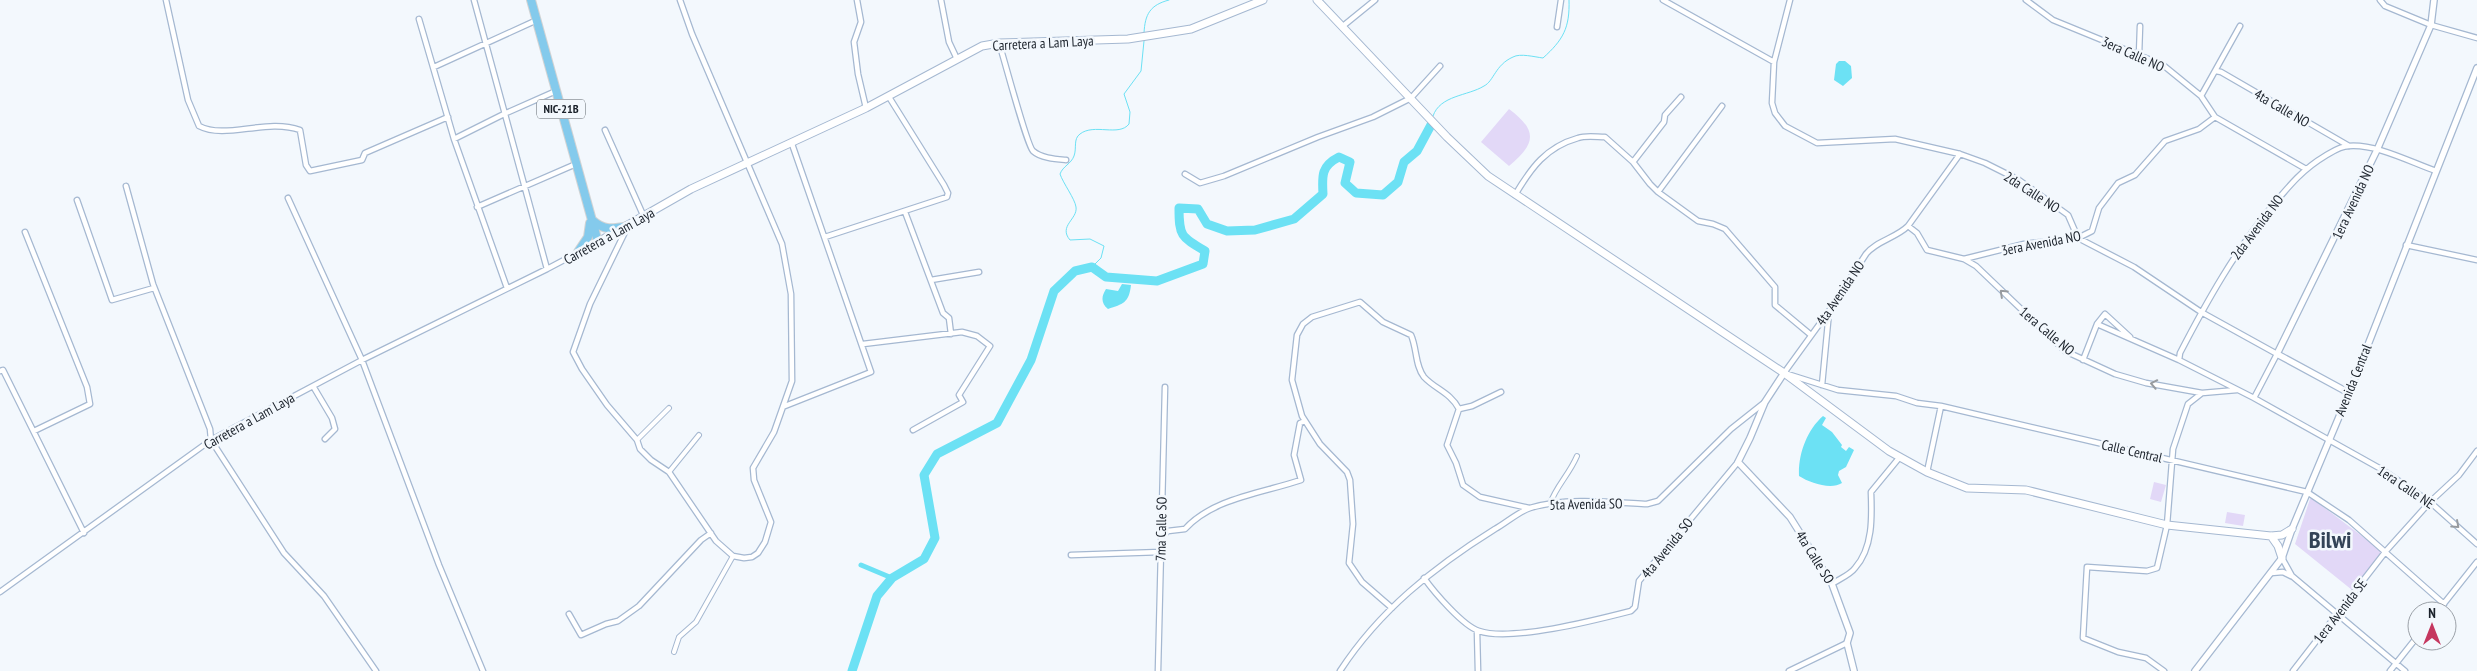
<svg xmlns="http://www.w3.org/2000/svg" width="2477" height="671" font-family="'PT Sans Narrow',sans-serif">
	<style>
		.green { fill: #e2d8f7 }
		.water { fill: #6ce1f4 }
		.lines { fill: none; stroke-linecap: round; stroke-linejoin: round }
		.stream { stroke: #6ce1f4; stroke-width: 1 }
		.canal { stroke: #6ce1f4; stroke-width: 5 }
		.river { stroke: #6ce1f4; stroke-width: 9 }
		.pedestrian-casing { stroke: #a5b8d1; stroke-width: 6 }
		.minor-casing { stroke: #a5b8d1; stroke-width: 7 }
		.tertiary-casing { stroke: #a5b8d1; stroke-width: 8 }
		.secondary-casing { stroke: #a5b8d1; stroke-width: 9 }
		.trunk-casing { stroke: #d1d3d4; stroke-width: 10 }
		.pedestrian { stroke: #fff; stroke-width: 4 }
		.minor { stroke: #fff; stroke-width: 4.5 }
		.tertiary { stroke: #fff; stroke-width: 5.5 }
		.secondary { stroke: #fff; stroke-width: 7 }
		.trunk { stroke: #84caec; stroke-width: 8 }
		.oneway { stroke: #989b9f }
		.labels { text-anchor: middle; stroke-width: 5; stroke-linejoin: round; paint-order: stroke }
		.shield { fill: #f3f8fd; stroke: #5b6269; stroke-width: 1 }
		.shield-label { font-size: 12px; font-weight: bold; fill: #1a212a }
		.street-label { font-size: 14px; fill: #1a212a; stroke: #f3f8fd }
		.town-label { font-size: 24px; font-weight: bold; fill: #334357; stroke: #f3f8fd }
	</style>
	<rect width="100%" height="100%" fill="#f3f8fd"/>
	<path class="green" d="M1509 109C1537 130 1537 143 1509 166L1481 142Z
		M2154 482 2166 485 2161 502 2150 499Z
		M2310 499H2313L2383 552 2352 590 2295 544Z
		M2227 512 2245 515 2243 526 2225 523Z"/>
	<path class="water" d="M1839 61H1845L1851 66 1852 78 1843 86 1834 80 1836 64Z
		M1122 284 1131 285C1129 303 1123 304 1108 309 1101 303 1101 297 1106 289L1118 291Z
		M1823 416 1826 418 1822 425 1832 432 1842 445 1841 447 1846 451 1849 447 1854 450 1846 467 1839 471 1838 475 1842 483C1831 490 1810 483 1799 476 1798 454 1807 430 1823 416Z"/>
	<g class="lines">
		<path class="stream" d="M1144 33C1145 14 1150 5 1169 0
			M1433 116C1440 95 1468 96 1484 86 1494 81 1495 65 1513 57 1520 53 1535 57 1543 58 1563 40 1570 28 1569 0
			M1092 267 1101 258 1104 246 1090 239 1070 240C1058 226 1078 219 1076 207 1075 199 1063 183 1060 174 1063 166 1071 164 1074 156 1077 148 1073 139 1080 134 1094 123 1119 137 1129 124L1130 112 1124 94 1141 71 1144 41"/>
		<path class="canal" d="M861 565 892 578"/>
		<path class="river" d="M852 671 877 596 892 578 924 559 935 538 924 475 937 454 997 423 1031 360 1054 291 1075 271 1092 267 1106 277 1157 281 1203 264 1205 251C1181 237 1179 236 1179 208L1198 209 1207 224 1227 231 1255 230 1294 219 1323 194C1322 176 1321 166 1339 157L1350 162 1345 183 1356 193 1383 195 1398 182 1404 162 1417 151 1431 125"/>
		<g class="pedestrian-casing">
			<path id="pedestrian" d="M637 440 669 408
				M669 472 699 435
				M1550 504C1556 486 1569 475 1577 456
				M674 652 679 637 696 622 733 556"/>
		</g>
		<g class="minor-casing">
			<path id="minor" d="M166 0 188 100 199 126C226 140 266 118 300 130L306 165 310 171 362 160 365 153 448 117
				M474 0 547 269
				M857 0 861 22 854 42 858 74 866 108
				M941 0 949 42 957 59
				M1663 0 1774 62
				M1790 0 1774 62 1772 103 1775 113 1785 126 1817 143 1895 139 1960 154 1985 163 2019 180 2068 215 2078 238 2134 267 2201 312 2277 354 2254 398
				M2026 0 2053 20 2163 65 2201 96 2215 117 2306 169
				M2380 0 2385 6 2431 25 2477 38
				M419 19 454 139 507 288
				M1343 26 1375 0
				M1557 27 1561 0
				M999 43C1004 58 1027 146 1033 151 1041 158 1055 159 1066 160
				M2139 55 2140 26
				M434 67 537 20
				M2216 71 2221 72 2349 146
				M2201 96 2240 26
				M605 130 644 217
				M454 139 504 114 556 91
				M1960 154 1908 226C1896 238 1876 241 1866 254L1829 311 1784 373 1838 390 1896 396 1917 403 1941 406 2307 492 2349 520 2444 604
				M1633 162 1664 122 1665 115 1681 97
				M1185 174 1200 183 1224 176 1318 137 1373 117 1411 98 1440 66
				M126 186 153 284 210 429 211 440 284 553 324 596 376 671
				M1658 192 1722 106
				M1515 195C1531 168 1546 147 1578 138 1586 135 1597 137 1605 137L1633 162 1650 184 1658 192 1698 221 1713 224 1725 229 1775 287V305L1811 335
				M288 198 362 360 439 565 483 671
				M77 200 112 300 154 288
				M477 207 576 164
				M905 212 943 313 949 318 951 334
				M628 226 590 304 573 352 582 369 607 405 637 440 640 449 651 460 669 472 716 541 733 556 744 558 752 557 758 553 765 542 771 522 754 480 753 468 774 432 792 381 791 294 782 244 692 34 680 0
				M1908 226 1917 233 1927 250 1964 259 1976 266 2065 351 2115 374 2146 383 2202 393
				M25 232 87 387 90 404 34 431
				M825 237 947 197 948 193 944 185 889 97
				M2406 245 2477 260
				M1964 259 2024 244 2078 238 2092 231 2099 208 2118 183 2135 175 2165 141 2199 129 2215 117
				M931 280 979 272
				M2097 324 2179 360 2254 398 2381 469 2430 502 2477 544
				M863 344 962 332 977 336 990 346 959 395 963 402 913 430
				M2083 360 2097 324 2105 314 2130 337
				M2179 360 2180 353C2207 301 2235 251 2273 205 2289 186 2303 169 2325 156 2332 152 2340 146 2349 146 2377 144 2410 162 2436 171
				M0 371 3 370 84 533
				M1822 385 1829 312
				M313 386 332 418 335 429 325 439
				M1501 392 1472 406 1459 409 1447 445 1456 463 1463 485 1480 497 1529 508
				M785 406 871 372 792 144
				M1927 472 1941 406
				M1162 536 1168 531 1185 529C1213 498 1263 493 1301 480L1294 455 1300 423 1305 421
				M1071 555 1161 552
				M2282 558 2292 576 2405 671
				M2271 573 2283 572 2291 576
				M1424 578C1434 592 1463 626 1479 631 1511 642 1596 620 1631 611L1635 607 1639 581 1738 462
				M1832 584C1839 579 1850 575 1855 568 1873 548 1872 517 1871 492L1899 458
				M0 592 211 440 362 360 547 269 598 242
				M1392 608 1362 582 1349 563 1353 524 1350 480 1347 472 1320 444 1302 416 1292 380 1297 335 1303 324 1312 317 1360 302 1383 322 1411 335C1417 348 1415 366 1424 377 1435 389 1451 393 1459 409
				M2438 611 2477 562
				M569 614 581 635 606 624 618 621 639 606 701 540 711 533
				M1477 631 1478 671
				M1158 671 1165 387
				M1340 671C1379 611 1434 567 1495 529 1506 523 1518 512 1530 508 1564 497 1612 502 1647 504L1658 501 1731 429 1765 402
				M1789 671 1847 643
				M2164 671 2146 658 2118 652 2083 638 2087 567 2147 571 2157 568 2167 525 2173 449 2188 404 2202 393 2237 390
				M2293 671 2386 551 2430 502 2459 475 2477 451
				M2390 671 2417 637"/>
		</g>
		<g class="tertiary-casing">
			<path id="tertiary" d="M1784 373 1765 402 1750 438 1738 462 1790 517 1832 584 1850 633 1847 643 1854 671
				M2349 393 2277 354 2377 150 2431 25 2434 0
				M2195 671 2282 558 2292 529 2349 393 2477 68"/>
		</g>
		<g class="secondary-casing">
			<path id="secondary" d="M1317 0 1447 137 1488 176 1784 373 1889 451 1927 472 1967 488 2026 490 2167 525 2271 536 2282 535 2292 529
				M598 242 691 189 866 108 982 46 999 43 1128 39 1191 29 1263 0
				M2271 536 2278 546 2282 558"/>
		</g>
		<g class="trunk-casing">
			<path id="trunk" d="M531 0 598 242
				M592 220C604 231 613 229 628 226
				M578 252 588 237 590 223"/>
		</g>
		<use href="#pedestrian" class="pedestrian"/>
		<use href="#minor" class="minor"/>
		<use href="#tertiary" class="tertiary"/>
		<use href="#secondary" class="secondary"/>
		<use href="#trunk" class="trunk"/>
	</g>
	<defs><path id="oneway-chevron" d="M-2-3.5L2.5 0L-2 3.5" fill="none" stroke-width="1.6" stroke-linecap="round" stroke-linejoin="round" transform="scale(1.25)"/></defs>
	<g class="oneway">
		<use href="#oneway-chevron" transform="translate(2003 293) rotate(-137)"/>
		<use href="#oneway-chevron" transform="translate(2154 384) rotate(-169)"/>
		<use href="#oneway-chevron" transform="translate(2456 525) rotate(42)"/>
	</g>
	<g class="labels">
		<rect class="shield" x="537" y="99.5" width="48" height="19" rx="4"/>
		<g class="shield-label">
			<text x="561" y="113">NIC-21B</text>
		</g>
		<g class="street-label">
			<text transform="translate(1043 43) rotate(-3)" y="5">Carretera a Lam Laya</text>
			<text transform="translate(2133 54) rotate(24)" y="5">3era Calle NO</text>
			<text transform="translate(2282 108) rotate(30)" y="5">4ta Calle NO</text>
			<text transform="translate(2032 192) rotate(33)" y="5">2da Calle NO</text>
			<text transform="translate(2353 202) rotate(-65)" y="5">1era Avenida NO</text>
			<text transform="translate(2257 227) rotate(-53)" y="5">2da Avenida NO</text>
			<text transform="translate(609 236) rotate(-29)" y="5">Carretera a Lam Laya</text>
			<text transform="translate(2041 243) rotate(-11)" y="5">3era Avenida NO</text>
			<text transform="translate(1840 293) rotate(-56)" y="5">4ta Avenida NO</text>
			<text transform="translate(2047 331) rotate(40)" y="5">1era Calle NO</text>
			<text transform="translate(2353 380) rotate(-68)" y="5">Avenida Central</text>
			<text transform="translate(249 421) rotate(-29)" y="5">Carretera a Lam Laya</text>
			<text transform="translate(2132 451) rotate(13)" y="5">Calle Central</text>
			<text transform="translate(2406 487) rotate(34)" y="5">1era Calle NE</text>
			<text transform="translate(1586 504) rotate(-1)" y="5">5ta Avenida SO</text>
			<text transform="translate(1161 529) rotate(-89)" y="5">7ma Calle SO</text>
			<text transform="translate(1667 548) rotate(-51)" y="5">4ta Avenida SO</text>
			<text transform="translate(1815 557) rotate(58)" y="5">4ta Calle SO</text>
			<text transform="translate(2340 611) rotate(-52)" y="5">1era Avenida SE</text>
		</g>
		<g class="town-label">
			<text x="2330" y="548">Bilwi</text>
		</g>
	</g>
	<g transform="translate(2432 626)"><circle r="24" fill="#f3f8fd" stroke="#9ca2a9"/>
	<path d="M0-4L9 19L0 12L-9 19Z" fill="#c5375f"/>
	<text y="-8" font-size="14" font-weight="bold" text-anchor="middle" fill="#1a212a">N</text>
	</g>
</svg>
